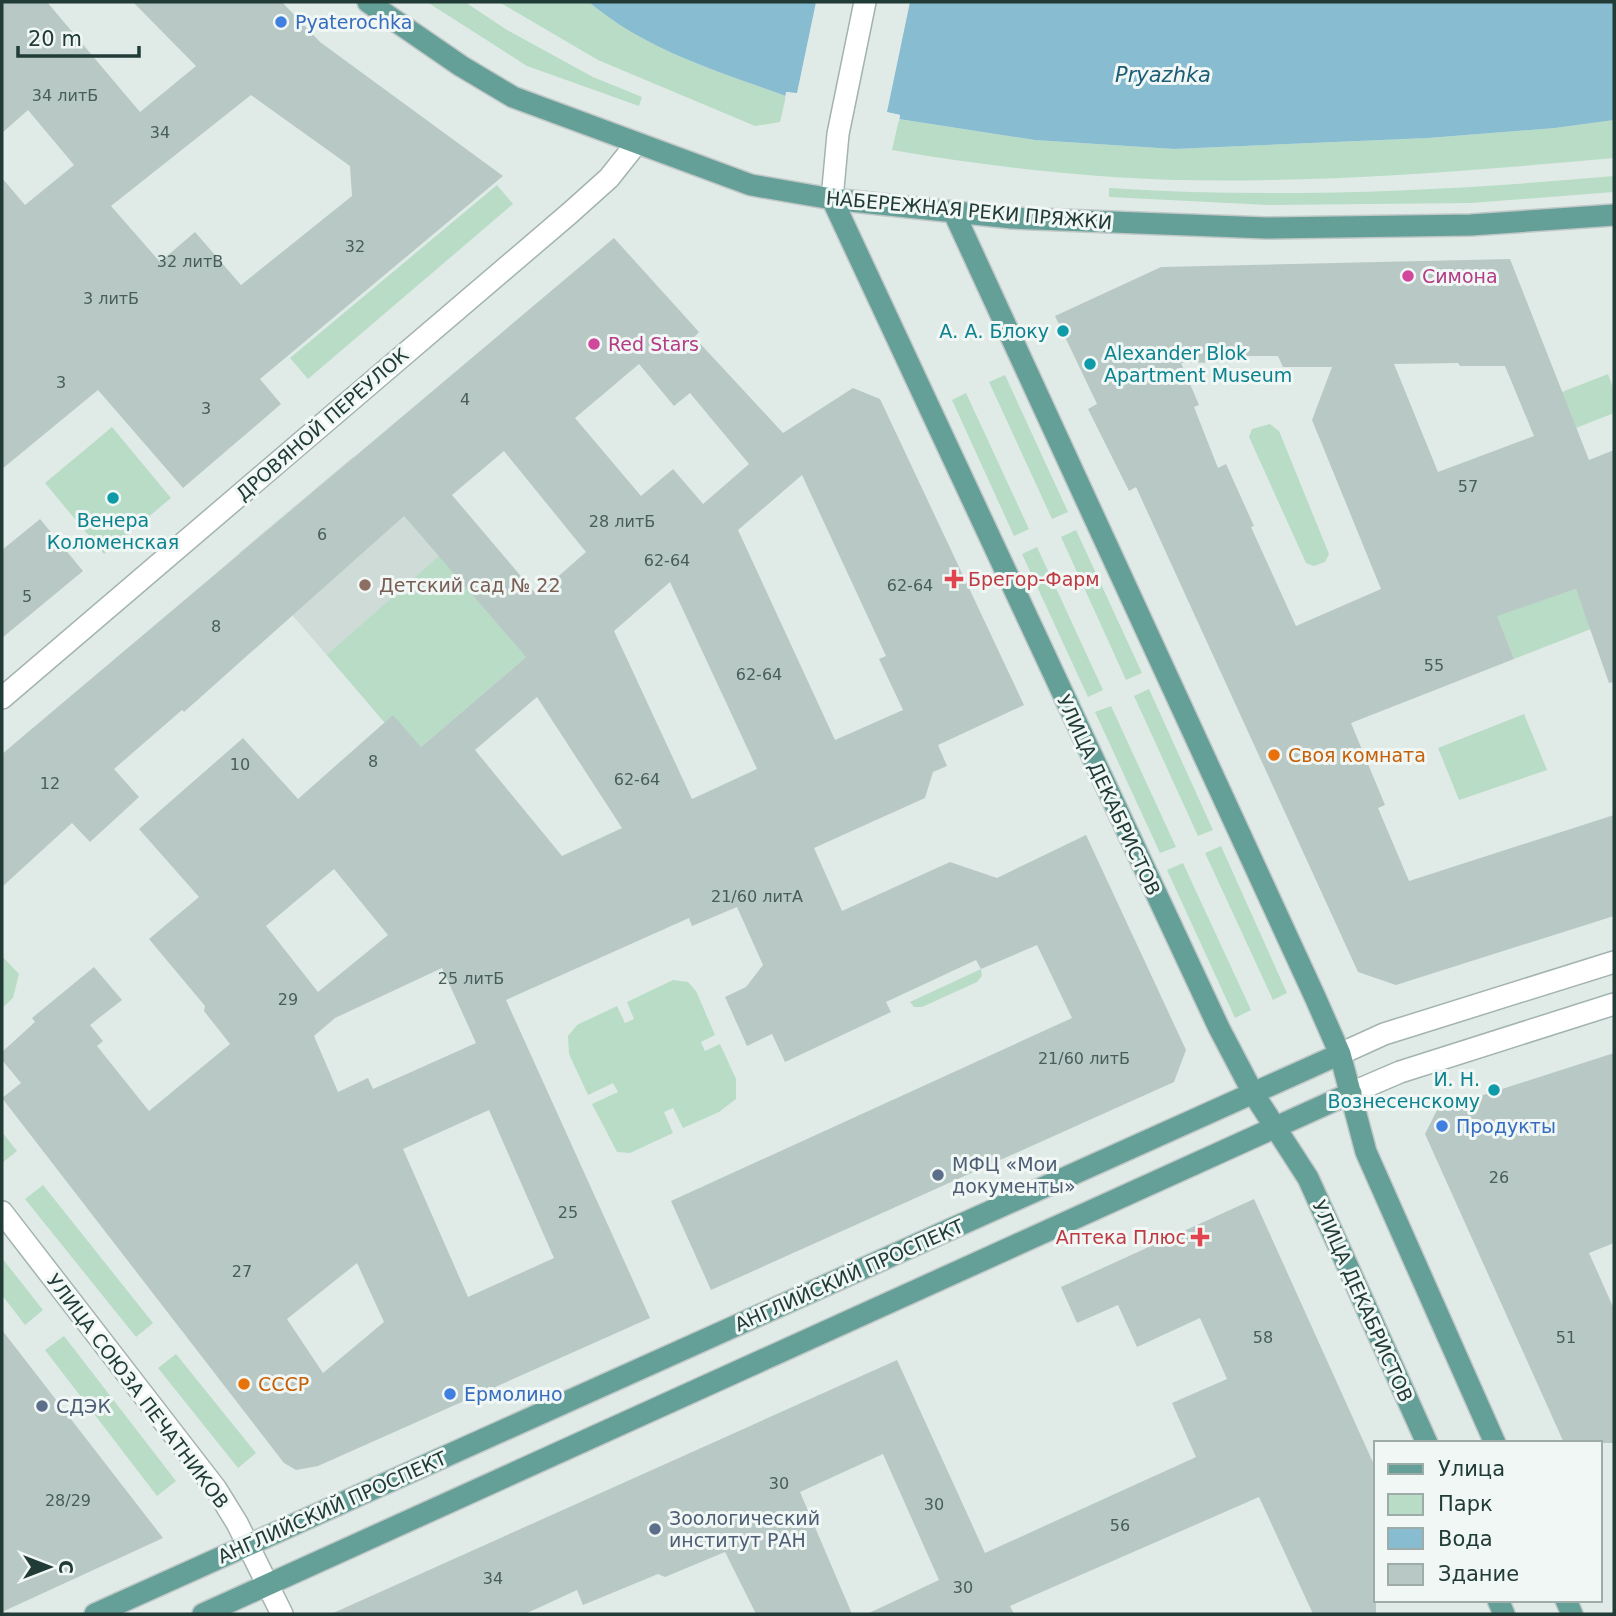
<svg xmlns="http://www.w3.org/2000/svg" width="1616" height="1616" font-family="'DejaVu Sans',sans-serif">
	<style>
		.built { fill: #cedbd6 }
		.green { fill: #b9dcc7 }
		.water { fill: #88bcd0 }
		.pier { fill: #e0ebe7 }
		.building { fill: #b8c8c4; fill-rule: evenodd }
		.lines { fill: none; stroke-linecap: round; stroke-linejoin: round }
		.minor-casing { stroke: #a3b3af; stroke-width: 24 }
		.major-casing { stroke: #c1c8c7; stroke-width: 24 }
		.minor { stroke: #fff; stroke-width: 21 }
		.major { stroke: #65a098; stroke-width: 21 }
		.shop-dot { fill: #3f7fe0; stroke: #f0f7f5; stroke-width: 2.5 }
		.hotel-dot { fill: #d1479c; stroke: #f0f7f5; stroke-width: 2.5 }
		.culture-dot { fill: #0f9aa8; stroke: #f0f7f5; stroke-width: 2.5 }
		.health-dot { fill: #e0444e; stroke: #f0f7f5; stroke-width: 2.5 }
		.education-dot { fill: #8d6e63; stroke: #f0f7f5; stroke-width: 2.5 }
		.food-dot { fill: #e8710a; stroke: #f0f7f5; stroke-width: 2.5 }
		.service-dot { fill: #5c6f8a; stroke: #f0f7f5; stroke-width: 2.5 }
		.labels { text-anchor: middle; stroke-width: 6; stroke-linejoin: round; paint-order: stroke }
		.number-label { font-size: 16px; fill: #475e5a }
		.shop-label { font-size: 19px; fill: #366cbe; stroke: #f0f7f5; text-anchor: start }
		.street-label { font-size: 19px; fill: #213b37; stroke: #f0f7f5 }
		.hotel-label { font-size: 19px; fill: #b23c85; stroke: #f0f7f5; text-anchor: start }
		.culture-label { font-size: 19px; fill: #0d838f; stroke: #f0f7f5; text-anchor: end }
		.health-label { font-size: 19px; fill: #be3a42; stroke: #f0f7f5; text-anchor: start }
		.education-label { font-size: 19px; fill: #785e54; stroke: #f0f7f5; text-anchor: start }
		.food-label { font-size: 19px; fill: #c56008; stroke: #f0f7f5; text-anchor: start }
		.service-label { font-size: 19px; fill: #4e5e75; stroke: #f0f7f5; text-anchor: start }
		.water-label { font-size: 21px; font-style: italic; fill: #1c5c76; stroke: #f0f7f5 }
	</style>
	<rect width="100%" height="100%" fill="#e0ebe7"/>
	<path class="built" d="M353 457 526 657 385 723 239 553Z"/>
	<path class="green" d="M427 2H465L507 30 593 77 642 97 639 106 527 66Z
		M499 2H589C645 50 717 71 786 96L780 122 755 126 598 60Z
		M899 119 1035 140 1174 149 1428 138 1555 128 1614 120V158C1469 171 1322 183 1176 180 1082 177 985 166 892 150Z
		M1614 176V192L1471 203 1268 205 1109 197V188C1277 199 1447 191 1614 176Z
		M497 185 513 204 308 379 290 358Z
		M1608 374 1614 390V413L1576 428 1562 392Z
		M1005 375 1068 512 1052 519 989 382Z
		M966 393 1029 529 1014 536 952 400Z
		M1270 424 1279 431 1329 554 1325 562 1314 566 1306 563 1249 437 1252 429Z
		M112 427 171 498 104 554 45 483Z
		M1076 530 1142 673 1126 680 1061 537Z
		M1037 547 1103 690 1088 697 1022 554Z
		M439 556 526 657 421 747 385 723 327 655Z
		M1576 589 1591 629 1514 659 1496 615Z
		M1149 689 1213 830 1198 836 1134 696Z
		M1111 706 1176 847 1160 853 1095 712Z
		M1524 714 1547 770 1459 800 1438 748Z
		M1221 846 1287 993 1273 1000 1205 853Z
		M1183 863 1251 1010 1235 1018 1167 870Z
		M2 956 19 974 13 998 2 1008Z
		M981 969 982 976 977 982 922 1007H914L910 1002Z
		M673 980 688 982 696 991 715 1035 701 1042 705 1051 720 1044 736 1079V1099L719 1112 683 1128 673 1108 664 1112 673 1133 630 1153 617 1152 592 1104 618 1092 613 1083 588 1095 569 1054 568 1036 577 1025 617 1006 625 1023 634 1019 627 1002Z
		M2 1132 17 1151 2 1163Z
		M43 1185 153 1323 136 1337 25 1199Z
		M2 1258 43 1310 25 1325 2 1295Z
		M64 1336 176 1481 157 1496 45 1350Z
		M176 1354 256 1453 238 1468 158 1368Z"/>
	<path class="water" d="M589 2H1614V120L1555 128 1428 138 1174 149 1035 140 899 119 900 115 787 92 786 96C717 71 645 50 589 2Z"/>
	<path class="pier" d="M816 2H910L887 112 900 115 899 122 896 118 789 96 785 99 786 92 797 93Z"/>
	<path class="building" d="M2 2H47L140 112 196 66 133 2H282L320 42 503 176 260 379 281 404 183 488 98 390 2 469V178L25 205 74 165 28 110 2 133ZM251 95 350 166 352 196 241 285 195 232 160 262 111 206Z
		M614 238 699 332 694 337 783 433 853 388 880 399 1024 705 938 745 947 766 933 772 925 798 814 848 842 911 950 862 997 878 1086 835 1186 1050 1174 1082 711 1290 671 1201 1072 1018 1037 945 981 969 976 960 886 1002 891 1012 785 1062 772 1034 747 1046 725 997 746 987 763 965 737 907 692 926 689 918 506 1000 650 1318 318 1466 296 1470 284 1463 2 1098 21 1083 2 1060V1052L35 1022 32 1018 94 967 122 1000 90 1025 103 1041 97 1046 149 1111 230 1044 204 1011 205 1006 149 939 199 897 139 829 243 738 298 799 393 715 421 747 526 657 404 516 184 712 182 710 114 769 139 797 90 842 72 823 2 887V754ZM639 364 674 406 690 393 749 464 703 504 673 469 641 496 575 418ZM504 451 586 552 537 595 452 495ZM802 475 886 656 879 659 903 710 835 740 738 530ZM670 582 757 769 692 799 614 631ZM537 697 622 828 562 856 475 750ZM334 869 388 935 318 992 266 926ZM442 968 476 1043 373 1089 368 1078 338 1092 314 1036 335 1018ZM489 1110 554 1258 468 1297 403 1149ZM357 1263 384 1322 323 1373 287 1319Z
		M1510 259 1589 460 1614 450V682L1609 683 1576 589 1497 616 1514 659 1351 723 1385 805 1378 808 1409 881 1614 815V916L1396 985 1358 972 1136 487 1129 491 1088 409 1097 404 1055 316 1161 267ZM1242 356H1278L1283 367H1332L1312 420 1381 589 1296 626 1251 527 1254 526 1226 464 1218 468 1194 407 1199 405 1181 363 1239 362ZM1458 363 1460 366H1505L1534 436 1438 472 1394 364Z
		M40 519 83 571 2 638V550Z
		M1614 1053V1243L1589 1253 1614 1309V1443H1564L1425 1134 1437 1110Z
		M1254 1199 1376 1469V1614H1313L1259 1497 1010 1606 1014 1614H867L939 1580 883 1454 800 1492 852 1614H756L725 1552 665 1577 658 1574 583 1605 577 1590 525 1614H331L897 1360 985 1553 1196 1457 1172 1403 1227 1379 1200 1318 1137 1347 1118 1305 1077 1323 1061 1287Z
		M2 1330 163 1538 2 1612Z"/>
	<g class="lines">
		<g class="minor-casing">
			<path id="minor" d="M832 199 838 134 865 2
				M2 698 570 213 609 178 636 144
				M1340 1054 1384 1034 1614 962
				M1351 1093 1400 1072 1614 1004
				M2 1212 216 1489 237 1523 282 1614"/>
		</g>
		<g class="major-casing">
			<path id="major" d="M368 2 461 66 513 97 751 185 832 199 1012 218 1266 228 1471 225 1614 215
				M832 199 1219 1028 1253 1093 1308 1178 1427 1443
				M954 213 1315 997 1340 1054 1366 1152 1495 1443
				M1498 1600 1504 1614
				M1566 1600 1572 1614
				M95 1614 1340 1054
				M203 1614 1351 1093"/>
		</g>
		<use href="#minor" class="minor"/>
		<use href="#major" class="major"/>
	</g>
	<g class="shop-dot">
		<circle cx="281" cy="22" r="7"/>
		<circle cx="1442" cy="1126" r="7"/>
		<circle cx="450" cy="1394" r="7"/>
	</g>
	<g class="hotel-dot">
		<circle cx="1408" cy="276" r="7"/>
		<circle cx="594" cy="344" r="7"/>
	</g>
	<g class="culture-dot">
		<circle cx="1063" cy="331" r="7"/>
		<circle cx="1090" cy="364" r="7"/>
		<circle cx="113" cy="498" r="7"/>
		<circle cx="1494" cy="1090" r="7"/>
	</g>
	<g class="health-dot">
		<path d="M950.5 568.5h7v7h7v7h-7v7h-7v-7h-7v-7h7z"/>
		<path d="M1196.5 1226.5h7v7h7v7h-7v7h-7v-7h-7v-7h7z"/>
	</g>
	<circle class="education-dot" cx="365" cy="585" r="7"/>
	<g class="food-dot">
		<circle cx="1274" cy="755" r="7"/>
		<circle cx="244" cy="1384" r="7"/>
	</g>
	<g class="service-dot">
		<circle cx="938" cy="1175" r="7"/>
		<circle cx="42" cy="1406" r="7"/>
		<circle cx="655" cy="1529" r="7"/>
	</g>
	<g class="labels">
		<g class="number-label">
			<text x="65" y="101">34 литБ</text>
			<text x="160" y="138">34</text>
			<text x="355" y="252">32</text>
			<text x="190" y="267">32 литВ</text>
			<text x="111" y="304">3 литБ</text>
			<text x="61" y="388">3</text>
			<text x="465" y="405">4</text>
			<text x="206" y="414">3</text>
			<text x="1468" y="492">57</text>
			<text x="622" y="527">28 литБ</text>
			<text x="322" y="540">6</text>
			<text x="667" y="566">62-64</text>
			<text x="910" y="591">62-64</text>
			<text x="27" y="602">5</text>
			<text x="216" y="632">8</text>
			<text x="1434" y="671">55</text>
			<text x="759" y="680">62-64</text>
			<text x="373" y="767">8</text>
			<text x="240" y="770">10</text>
			<text x="637" y="785">62-64</text>
			<text x="50" y="789">12</text>
			<text x="757" y="902">21/60 литА</text>
			<text x="471" y="984">25 литБ</text>
			<text x="288" y="1005">29</text>
			<text x="1084" y="1064">21/60 литБ</text>
			<text x="1499" y="1183">26</text>
			<text x="568" y="1218">25</text>
			<text x="242" y="1277">27</text>
			<text x="1263" y="1343">58</text>
			<text x="1566" y="1343">51</text>
			<text x="779" y="1489">30</text>
			<text x="68" y="1506">28/29</text>
			<text x="934" y="1510">30</text>
			<text x="1120" y="1531">56</text>
			<text x="493" y="1584">34</text>
			<text x="963" y="1593">30</text>
		</g>
		<g class="shop-label">
			<text x="295" y="29">Pyaterochka</text>
			<text x="1456" y="1133">Продукты</text>
			<text x="464" y="1401">Ермолино</text>
		</g>
		<g class="street-label">
			<text transform="translate(969 210) rotate(5)" y="7">НАБЕРЕЖНАЯ РЕКИ ПРЯЖКИ</text>
			<text transform="translate(322 424) rotate(-41)" y="7">ДРОВЯНОЙ ПЕРЕУЛОК</text>
			<text transform="translate(1109 795) rotate(65)" y="7">УЛИЦА ДЕКАБРИСТОВ</text>
			<text transform="translate(849 1275) rotate(-24)" y="7">АНГЛИЙСКИЙ ПРОСПЕКТ</text>
			<text transform="translate(1363 1301) rotate(66)" y="7">УЛИЦА ДЕКАБРИСТОВ</text>
			<text transform="translate(138 1391) rotate(53)" y="7">УЛИЦА СОЮЗА ПЕЧАТНИКОВ</text>
			<text transform="translate(332 1507) rotate(-24)" y="7">АНГЛИЙСКИЙ ПРОСПЕКТ</text>
		</g>
		<g class="hotel-label">
			<text x="1422" y="283">Симона</text>
			<text x="608" y="351">Red Stars</text>
		</g>
		<g class="culture-label">
			<text x="1049" y="338">А. А. Блоку</text>
			<text x="1104" y="360" text-anchor="start">Alexander Blok<tspan x="1104" dy="22">Apartment Museum</tspan></text>
			<text x="113" y="527" text-anchor="middle">Венера<tspan x="113" dy="22">Коломенская</tspan></text>
			<text x="1480" y="1086">И. Н.<tspan x="1480" dy="22">Вознесенскому</tspan></text>
		</g>
		<g class="health-label">
			<text x="968" y="586">Брегор-Фарм</text>
			<text x="1186" y="1244" text-anchor="end">Аптека Плюс</text>
		</g>
		<g class="education-label">
			<text x="379" y="592">Детский сад № 22</text>
		</g>
		<g class="food-label">
			<text x="1288" y="762">Своя комната</text>
			<text x="258" y="1391">СССР</text>
		</g>
		<g class="service-label">
			<text x="952" y="1171">МФЦ «Мои<tspan x="952" dy="22">документы»</tspan></text>
			<text x="56" y="1413">СДЭК</text>
			<text x="669" y="1525">Зоологический<tspan x="669" dy="22">институт РАН</tspan></text>
		</g>
		<g class="water-label">
			<text x="1163" y="82">Pryazhka</text>
		</g>
	</g>
	<rect width="1616" height="1616" fill="none" stroke="#213b37" stroke-width="7"/>
	<rect x="1374" y="1441" width="228" height="161" fill="#f0f7f5" stroke="#9daca9" stroke-width="2"/>
	<rect x="1388" y="1464" width="35" height="10" fill="#65a098" stroke="#9daca9" stroke-width="2"/>
	<text x="1438" y="1476" font-size="21" fill="#213b37">Улица</text>
	<rect x="1388" y="1494" width="35" height="21" fill="#b9dcc7" stroke="#9daca9" stroke-width="2"/>
	<text x="1438" y="1511" font-size="21" fill="#213b37">Парк</text>
	<rect x="1388" y="1528" width="35" height="21" fill="#88bcd0" stroke="#9daca9" stroke-width="2"/>
	<text x="1438" y="1546" font-size="21" fill="#213b37">Вода</text>
	<rect x="1388" y="1564" width="35" height="21" fill="#b8c8c4" stroke="#9daca9" stroke-width="2"/>
	<text x="1438" y="1581" font-size="21" fill="#213b37">Здание</text>
	<g transform="translate(49 1567) rotate(90)" stroke="#f0f7f5" stroke-width="5" paint-order="stroke">
	<path d="M0-5L12 26L0 18L-12 26Z" fill="#213b37"/>
	<text y="-10" font-size="19" font-weight="bold" text-anchor="middle" fill="#213b37">С</text>
	</g>
	<path d="M18 46v10h121v-10" fill="none" stroke="#213b37" stroke-width="3.5"/>
	<text x="28" y="46" font-size="21" fill="#213b37" stroke="#f0f7f5" stroke-width="5" paint-order="stroke">20 m</text>
</svg>
